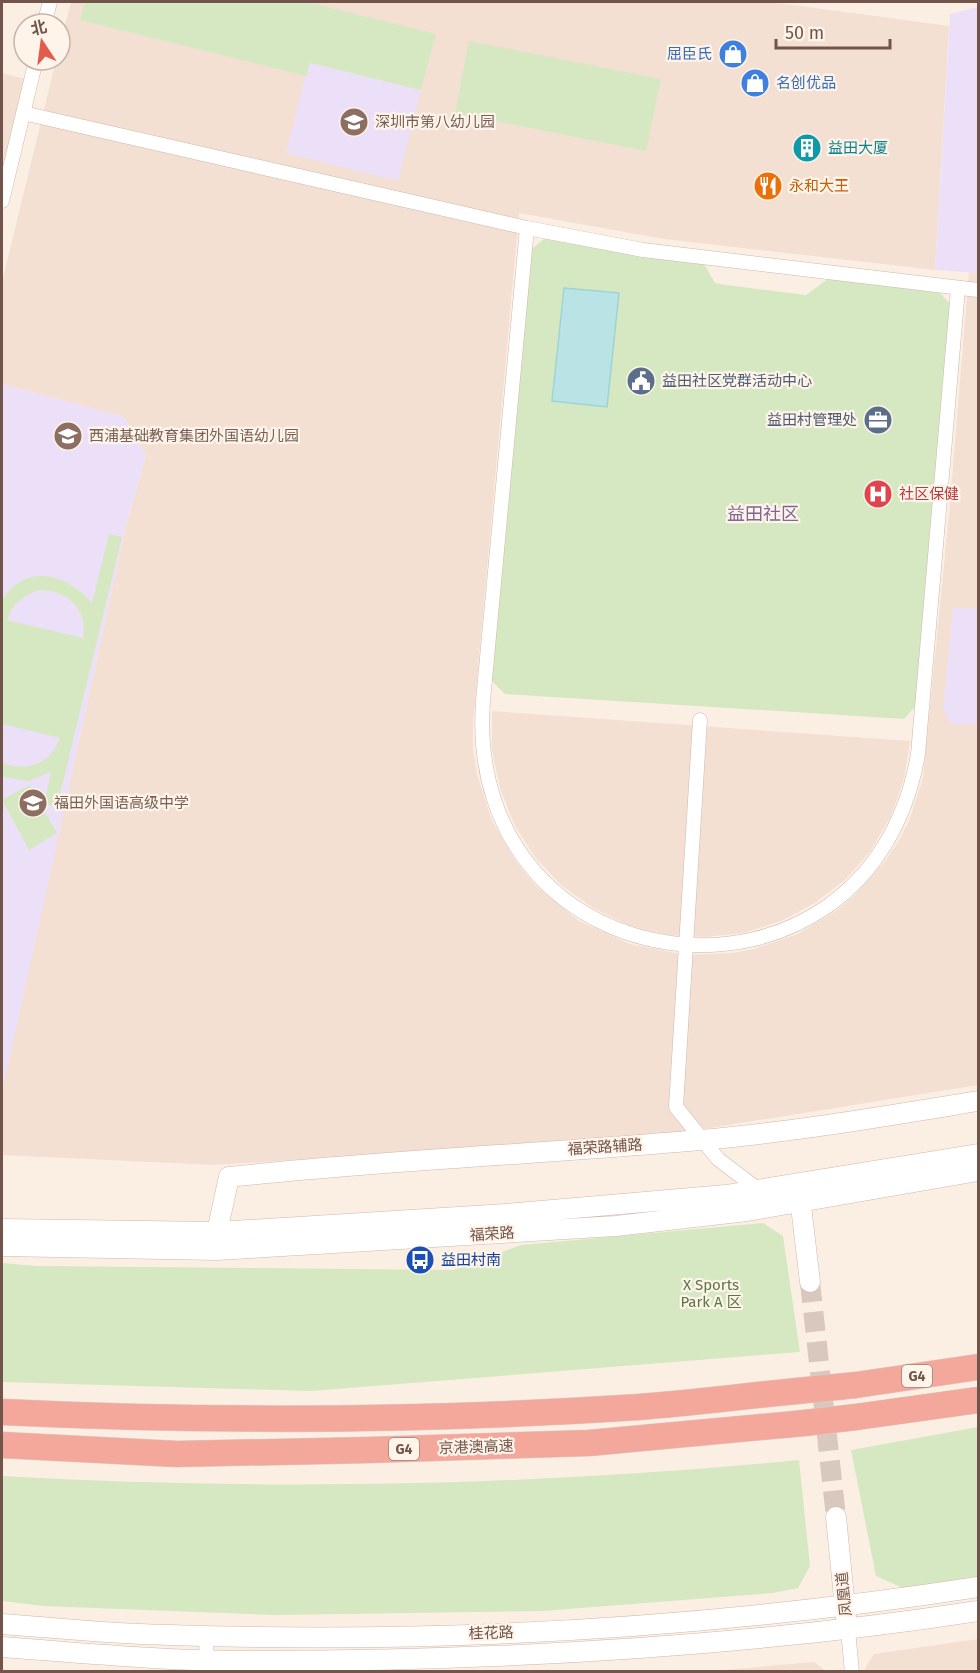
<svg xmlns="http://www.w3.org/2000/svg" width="980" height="1673" font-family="'Fira Sans','Noto Sans SC',sans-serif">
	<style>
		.residential { fill: #f3e0d2 }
		.education { fill: #ece0f8 }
		.green { fill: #d6e8c2; fill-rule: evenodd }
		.water { fill: #b9e3e4; stroke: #9fd4d5; stroke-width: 1.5 }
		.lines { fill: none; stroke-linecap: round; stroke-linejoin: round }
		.secondary-tunnel { stroke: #d9c8bd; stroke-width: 20; stroke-dasharray: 20 10; stroke-linecap: butt }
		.street-casing { stroke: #ceb8ad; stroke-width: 15 }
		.secondary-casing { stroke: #d1b7ab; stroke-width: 21 }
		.highway-casing { stroke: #d8cfcc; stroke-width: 27 }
		.street { stroke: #fff; stroke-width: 14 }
		.secondary { stroke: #fff; stroke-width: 20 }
		.highway { stroke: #f4a89c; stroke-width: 26 }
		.highway-bridge-casing { stroke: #d8cfcc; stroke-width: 27; stroke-linecap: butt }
		.highway-bridge { stroke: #f4a89c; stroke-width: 26 }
		.labels { text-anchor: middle; stroke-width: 4.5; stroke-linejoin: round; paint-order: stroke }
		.shield { fill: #fef4e9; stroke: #9d847a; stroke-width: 1.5 }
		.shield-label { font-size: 14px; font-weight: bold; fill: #73544a }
		.shop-label { font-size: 15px; fill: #366cbe; stroke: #fef4e9; text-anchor: end }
		.education-label { font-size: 15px; fill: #785e54; stroke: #fef4e9; text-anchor: start }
		.culture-label { font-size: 15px; fill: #0d838f; stroke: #fef4e9; text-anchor: start }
		.food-label { font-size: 15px; fill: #c56008; stroke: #fef4e9; text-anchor: start }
		.service-label { font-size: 15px; fill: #4e5e75; stroke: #fef4e9; text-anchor: start }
		.health-label { font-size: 15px; fill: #be3a42; stroke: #fef4e9; text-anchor: start }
		.street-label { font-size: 15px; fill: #73544a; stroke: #fef4e9 }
		.transit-label { font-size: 15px; fill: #164399; stroke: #fef4e9; text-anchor: start }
		.park-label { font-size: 15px; fill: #597842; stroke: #fef4e9 }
		.quarter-label { font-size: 18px; fill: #806696; stroke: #fef4e9 }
	</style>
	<rect width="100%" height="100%" fill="#fbefe3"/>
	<path class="residential" d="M71 2H771L949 26 935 270 664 239 519 213 473 724V749L477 774 492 821 517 863 535 885 579 921 630 944 686 955 732 953 754 949 798 934 837 910 855 895 885 861 898 842 909 821 923 778 949 514 969 272 978 273V1085L660 1136 214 1165 2 1155V1090L127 522 146 455 124 417 2 384V282L56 60H60V45Z
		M2 73 25 79 2 169Z
		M492 711 910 741 904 779 891 816 871 850 846 879 815 903 781 921 743 933 705 937 666 935 628 925 593 908 561 885 535 857 514 824 500 788 492 750Z
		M978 1639V1671H866L865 1668 874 1654Z
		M814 1662 826 1671H712Z"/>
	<path class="education" d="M978 7V273L935 270 950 14Z
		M309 62 421 90 398 181 286 153Z
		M2 384 124 417 146 455 127 522 4 1084H2Z
		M953 608H978V725L951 724 943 710Z"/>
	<path class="green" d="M85 2H307L436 34 421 90 310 63 306 76 80 20Z
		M469 41 661 79 646 151 455 113Z
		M548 236 703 262 715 283 726 285 806 295 829 278 940 293 954 308 920 701 904 719 505 694 491 680 529 251Z
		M109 534 122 537 57 807 44 804 51 772 28 781 2 777V762C26 774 51 763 60 738L2 724V600C26 562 67 574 92 603ZM40 590C68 590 88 610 83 638L7 620C12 604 23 595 40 590Z
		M29 785 57 833 29 850 2 800Z
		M763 1223 783 1236 800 1352 311 1391 2 1382V1263L36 1266 454 1270 521 1245Z
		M978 1427V1577L903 1588 876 1576 851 1450Z
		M799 1460 810 1566 798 1588 773 1593 543 1611 275 1615 43 1606 2 1601V1476C268 1491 534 1486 799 1460Z"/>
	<path class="water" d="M564 288 619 293 607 407 552 401Z"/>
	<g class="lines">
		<path class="secondary-tunnel" d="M810 1282 836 1517"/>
		<g class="street-casing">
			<path id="street" d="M44 24 50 2
				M23 113 527 228 643 250 978 290
				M2 201 36 60
				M527 228 483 701C462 992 869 1039 918 754L958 289
				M700 720 676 1107 718 1159 760 1191
				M848 1630 852 1672
				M206 1636 207 1672"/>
		</g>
		<g class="secondary-casing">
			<path id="secondary" d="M799 1189 810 1282
				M2 1229 217 1232 506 1214 726 1195 978 1154
				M217 1232 229 1177C386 1160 543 1154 700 1140 793 1132 886 1116 978 1101
				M2 1246 217 1250 616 1226 747 1211 978 1171
				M836 1517 846 1618
				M2 1624C57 1628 113 1634 169 1635 439 1644 711 1628 978 1587
				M2 1647C83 1653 165 1661 247 1661 492 1661 737 1648 978 1611"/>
		</g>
		<g class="highway-casing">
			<path id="highway" d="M856 1385 978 1367
				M2 1412C214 1422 427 1421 639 1407 692 1403 745 1396 797 1391
				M856 1417 978 1400
				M2 1445 177 1454 369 1450 589 1443 805 1423"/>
		</g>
		<use href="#street" class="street"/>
		<use href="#secondary" class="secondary"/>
		<use href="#highway" class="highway"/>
		<g class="highway-bridge-casing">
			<path id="highway-bridge" d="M797 1391 856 1385
				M805 1423 856 1417"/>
		</g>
		<use href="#highway-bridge" class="highway-bridge"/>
	</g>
	<defs>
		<g id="shop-disc" transform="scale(1.5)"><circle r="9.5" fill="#3f7fe0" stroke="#fef4e9"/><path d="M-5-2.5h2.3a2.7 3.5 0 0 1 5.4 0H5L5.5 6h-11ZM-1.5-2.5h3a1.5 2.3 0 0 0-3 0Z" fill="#fff"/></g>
		<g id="school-disc" transform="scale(1.5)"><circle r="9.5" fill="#8d6e63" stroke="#fef4e9"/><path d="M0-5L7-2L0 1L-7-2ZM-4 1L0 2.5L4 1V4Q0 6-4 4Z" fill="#fff"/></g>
		<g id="building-disc" transform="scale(1.5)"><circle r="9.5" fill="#0f9aa8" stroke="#fef4e9"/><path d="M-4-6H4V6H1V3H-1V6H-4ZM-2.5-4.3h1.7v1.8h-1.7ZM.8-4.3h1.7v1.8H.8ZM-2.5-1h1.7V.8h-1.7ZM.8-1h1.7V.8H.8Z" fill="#fff"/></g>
		<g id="restaurant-disc" transform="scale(1.5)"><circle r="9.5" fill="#e8710a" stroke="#fef4e9"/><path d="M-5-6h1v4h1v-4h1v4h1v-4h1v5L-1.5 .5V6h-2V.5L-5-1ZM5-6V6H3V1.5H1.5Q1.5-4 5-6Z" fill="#fff"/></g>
		<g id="civic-disc" transform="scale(1.5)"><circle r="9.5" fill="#5c6f8a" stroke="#fef4e9"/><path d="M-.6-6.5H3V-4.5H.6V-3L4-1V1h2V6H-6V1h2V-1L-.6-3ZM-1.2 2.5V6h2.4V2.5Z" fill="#fff"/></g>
		<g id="office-disc" transform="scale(1.5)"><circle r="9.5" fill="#5c6f8a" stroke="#fef4e9"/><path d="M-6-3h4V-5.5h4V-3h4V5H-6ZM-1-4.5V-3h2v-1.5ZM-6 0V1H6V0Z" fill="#fff"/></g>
		<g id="hospital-disc" transform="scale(1.5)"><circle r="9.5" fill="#e0444e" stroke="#fef4e9"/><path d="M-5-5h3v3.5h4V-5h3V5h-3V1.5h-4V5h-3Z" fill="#fff"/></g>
		<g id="bus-disc" transform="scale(1.5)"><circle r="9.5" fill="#1a4fb4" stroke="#fef4e9"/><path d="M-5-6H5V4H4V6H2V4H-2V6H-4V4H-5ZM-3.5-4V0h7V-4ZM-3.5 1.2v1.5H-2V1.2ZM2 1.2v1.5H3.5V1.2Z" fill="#fff"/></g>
	</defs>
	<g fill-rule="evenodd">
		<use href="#shop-disc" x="733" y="54"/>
		<use href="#shop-disc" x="755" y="83"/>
		<use href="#school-disc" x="354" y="122"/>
		<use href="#building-disc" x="807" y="148"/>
		<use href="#restaurant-disc" x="768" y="186"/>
		<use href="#civic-disc" x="641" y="381"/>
		<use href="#office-disc" x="878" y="420"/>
		<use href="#school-disc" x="68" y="436"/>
		<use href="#hospital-disc" x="878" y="494"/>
		<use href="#school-disc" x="33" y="803"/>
		<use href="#bus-disc" x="420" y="1260"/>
	</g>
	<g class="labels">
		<g class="shield">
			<rect x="902" y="1365" width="30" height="22" rx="4.5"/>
			<rect x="389" y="1438" width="30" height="22" rx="4.5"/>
		</g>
		<g class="shield-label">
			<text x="917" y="1381">G4</text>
			<text x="404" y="1454">G4</text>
		</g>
		<g class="shop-label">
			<text x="712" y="59">屈臣氏</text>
			<text x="776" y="88" text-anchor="start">名创优品</text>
		</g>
		<g class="education-label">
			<text x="375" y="127">深圳市第八幼儿园</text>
			<text x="89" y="441">西浦基础教育集团外国语幼儿园</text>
			<text x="54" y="808">福田外国语高级中学</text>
		</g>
		<g class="culture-label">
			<text x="828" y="153">益田大厦</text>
		</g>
		<g class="food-label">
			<text x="789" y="191">永和大王</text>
		</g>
		<g class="service-label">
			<text x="662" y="386">益田社区党群活动中心</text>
			<text x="857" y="425" text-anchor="end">益田村管理处</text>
		</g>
		<g class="health-label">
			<text x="899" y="499">社区保健</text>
		</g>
		<g class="street-label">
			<text transform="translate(605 1147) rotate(-4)" y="5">福荣路辅路</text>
			<text transform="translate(492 1234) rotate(-4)" y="5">福荣路</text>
			<text transform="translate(476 1447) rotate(-2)" y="5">京港澳高速</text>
			<text transform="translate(844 1594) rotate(-96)" y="5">凤凰道</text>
			<text transform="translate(491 1633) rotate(-2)" y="5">桂花路</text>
		</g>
		<g class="transit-label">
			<text x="441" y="1265">益田村南</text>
		</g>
		<g class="park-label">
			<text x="711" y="1290">X Sports<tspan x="711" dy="17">Park A 区</tspan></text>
		</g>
		<g class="quarter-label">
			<text x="763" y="520">益田社区</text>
		</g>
	</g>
	<rect width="980" height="1673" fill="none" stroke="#73544a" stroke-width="6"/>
	<g transform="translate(42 42) rotate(347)"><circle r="28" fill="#fef4e9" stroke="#c6b4a9" stroke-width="1.5"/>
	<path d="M0-4.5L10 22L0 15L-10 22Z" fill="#e25b4c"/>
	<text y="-9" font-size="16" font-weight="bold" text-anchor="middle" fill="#73544a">北</text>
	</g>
	<path d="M776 39v9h114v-9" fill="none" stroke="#73544a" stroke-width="3"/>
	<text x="785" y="39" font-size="18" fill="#73544a" stroke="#fef4e9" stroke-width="4.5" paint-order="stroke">50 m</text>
</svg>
